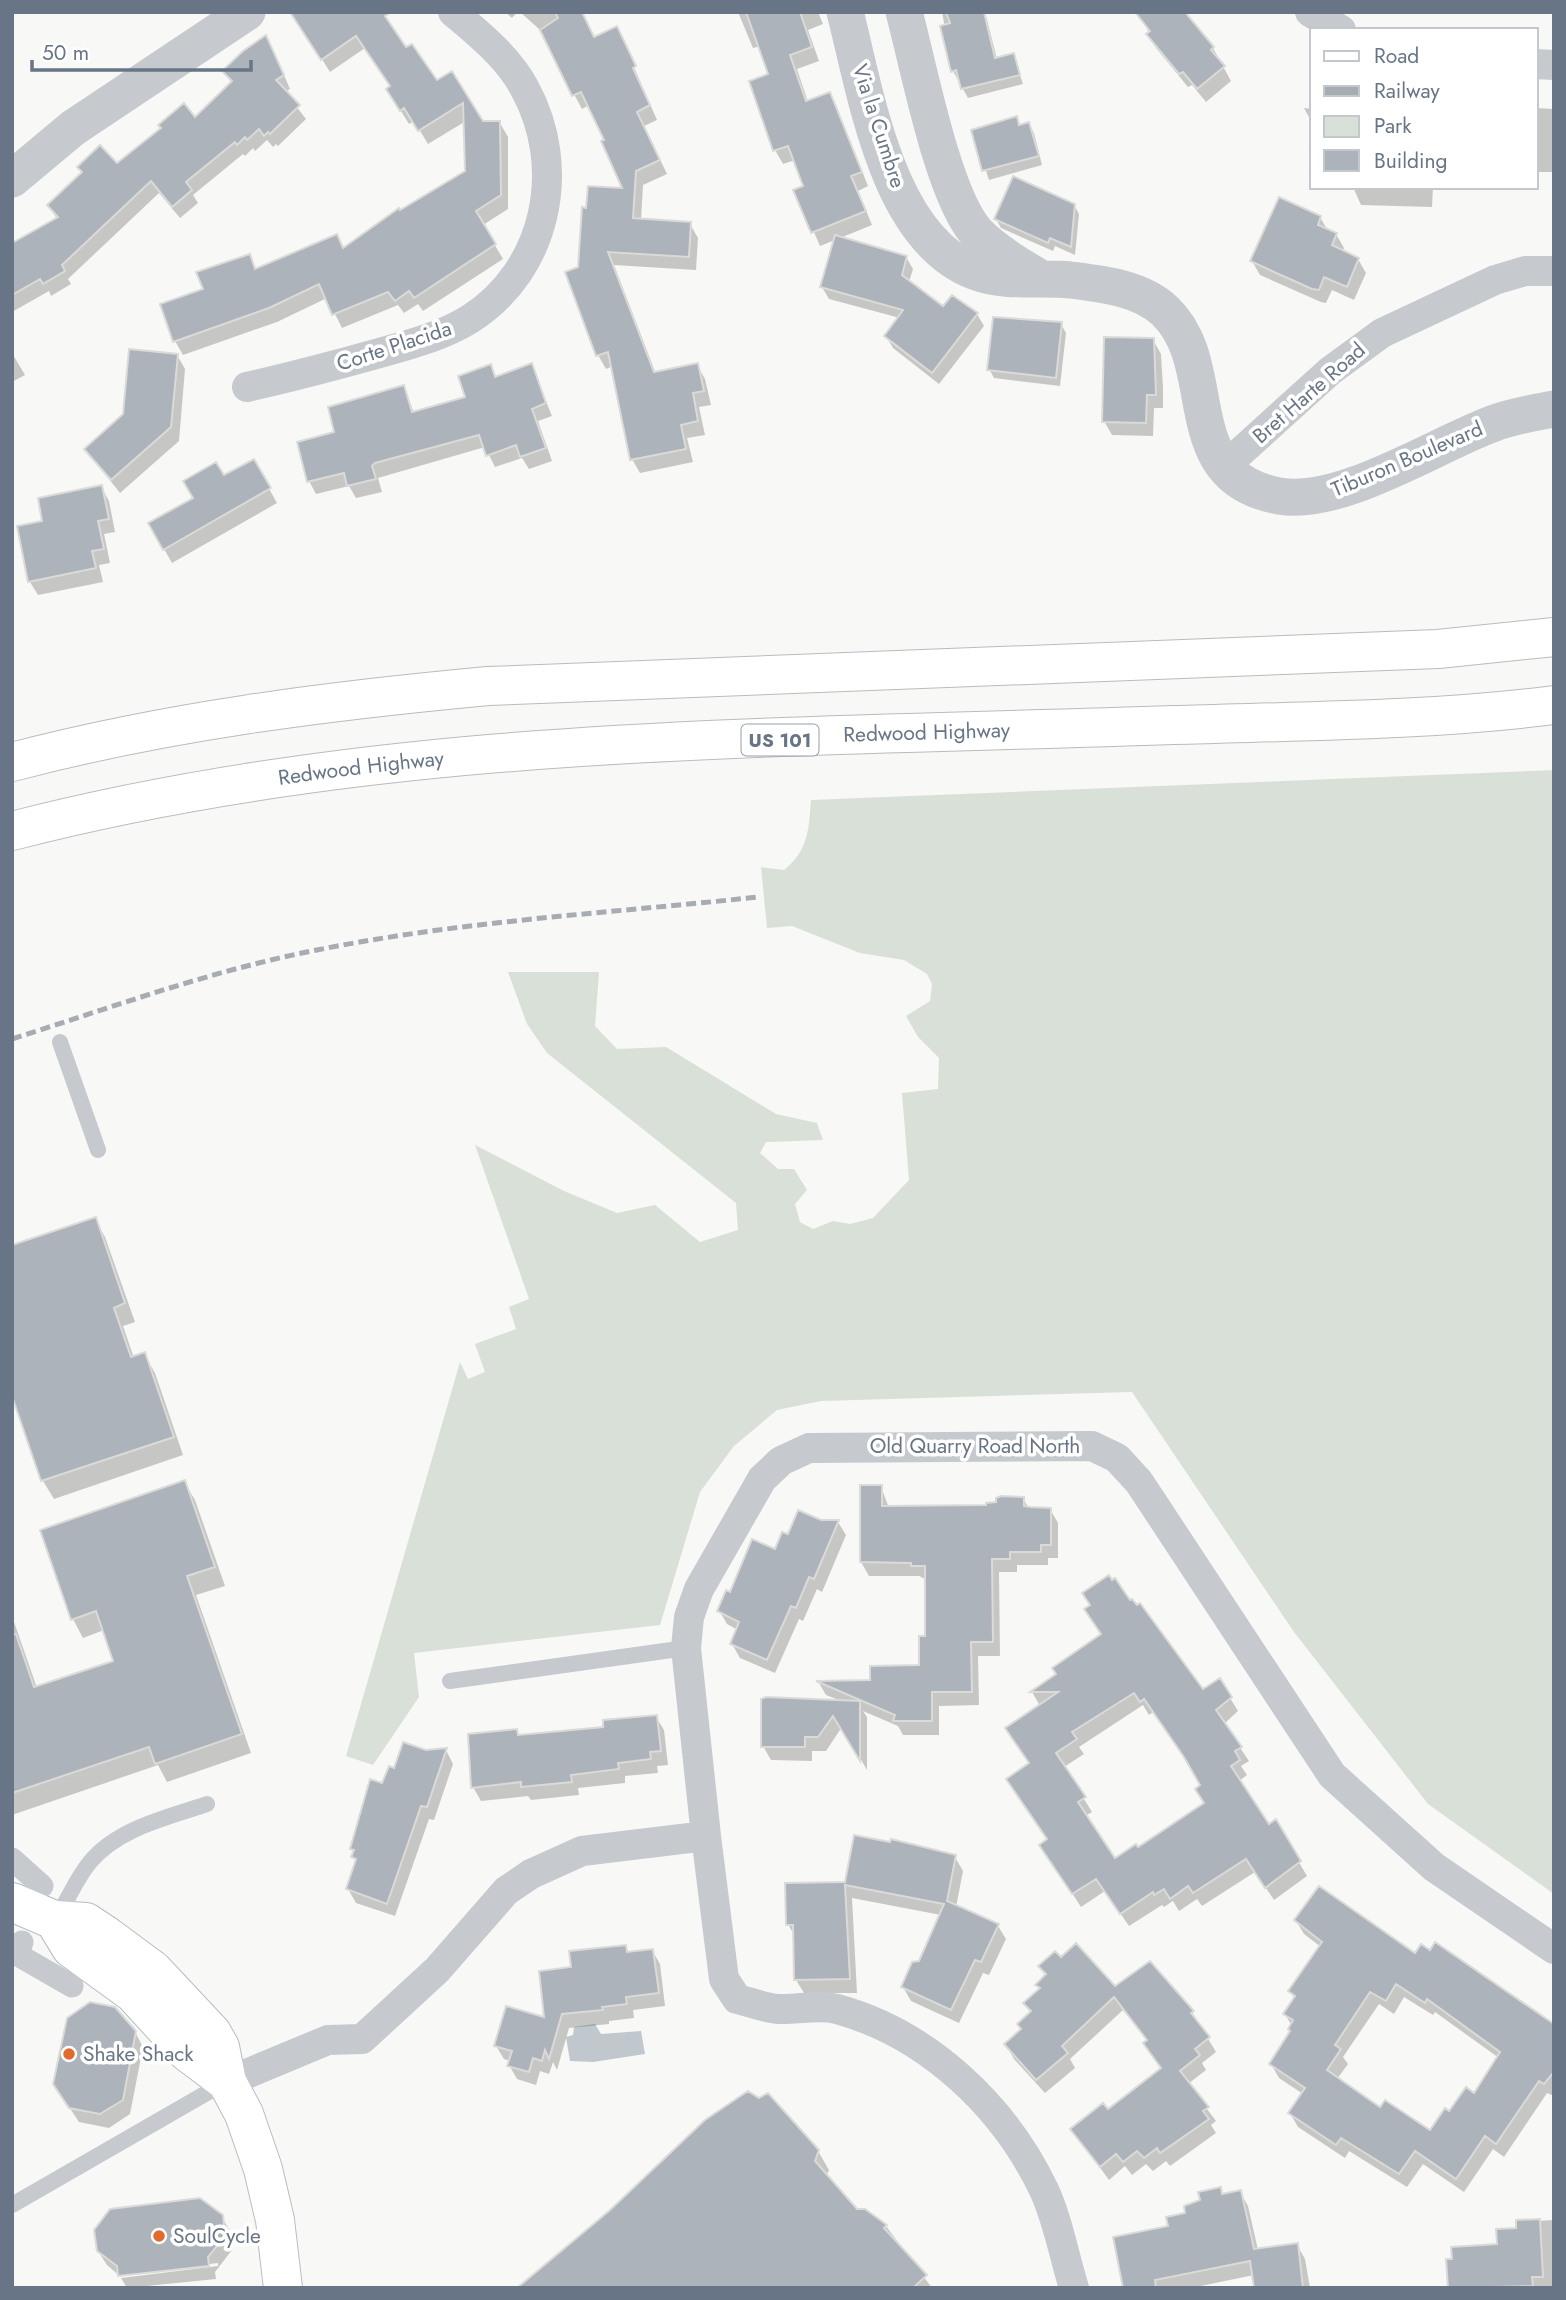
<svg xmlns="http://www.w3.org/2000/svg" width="1566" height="2300" font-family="Jost,sans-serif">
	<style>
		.green { fill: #d9e0d7 }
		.water { fill: #c0c8cd }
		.shadow { fill: #0003; fill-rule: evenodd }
		.building { fill: #adb3ba; stroke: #dadad8; stroke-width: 2; fill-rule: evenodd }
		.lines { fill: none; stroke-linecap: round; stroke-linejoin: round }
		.secondary-casing { stroke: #b8bcc2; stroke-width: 40 }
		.motorway-casing { stroke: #b9bbbf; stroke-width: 40 }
		.service { stroke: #c6c9cd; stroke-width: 16 }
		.pedestrian { stroke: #c6c9cd; stroke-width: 23 }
		.minor { stroke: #c6c9cd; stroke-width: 30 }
		.tertiary { stroke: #c6c9cd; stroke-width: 37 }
		.secondary { stroke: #fff; stroke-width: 38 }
		.motorway { stroke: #fff; stroke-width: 38 }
		.rail { stroke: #a7abb2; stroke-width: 5; stroke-dasharray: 10 5; stroke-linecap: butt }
		.poi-dot { fill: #e06b2e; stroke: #fff; stroke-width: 2.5 }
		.labels { text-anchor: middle; stroke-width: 7; stroke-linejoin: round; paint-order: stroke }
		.shield { fill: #fff; stroke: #959eaa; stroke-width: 2 }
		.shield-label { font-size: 19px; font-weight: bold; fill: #687586 }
		.street-label { font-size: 21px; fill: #687586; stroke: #fff }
		.poi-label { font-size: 21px; fill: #687586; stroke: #fff; text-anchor: start }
	</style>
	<rect width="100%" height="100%" fill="#f8f8f6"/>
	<path class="green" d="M1554 770V1894L1428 1804 1294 1632 1132 1392 821 1401 777 1410 734 1446 700 1492 660 1625 414 1653 419 1697 373 1765 346 1756 460 1362 468 1379 485 1372 475 1344 516 1329 509 1307 529 1299 475 1145 564 1191 617 1213 655 1205 700 1242 738 1230 736 1203 547 1053 527 1024 508 972H599L595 1026 617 1049 666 1047 776 1114 817 1123 823 1140 766 1142 760 1153 778 1169H794L807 1190 795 1204 800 1222 813 1229 833 1221 850 1224 873 1218 909 1180 902 1093 938 1089 939 1058 918 1037 906 1016 930 1001 932 984 927 974 904 960 860 953 792 926 767 928 761 867 784 870C808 851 809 829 811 800Z"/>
	<path class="water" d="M595 2024 601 2034 641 2031 645 2054 593 2062 570 2061 566 2037 573 2035 574 2027Z"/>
	<path class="shadow" d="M505 12H517L512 18Z
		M520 12H582L594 39 617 28 657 120 644 126 667 174 643 185 641 220 690 224 698 238 696 270 614 265 656 374 697 365 705 379 711 405 699 407 705 435 687 438 693 462 640 473 632 459 613 366 606 369 598 355 580 269 625 190 589 105 582 109 539 29Z
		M738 12H818L823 24 808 30 819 61 797 69 808 102 829 95 837 108 868 186 858 191 872 225 840 238 906 257 913 269 909 282 944 309 977 314 984 326 939 384 893 348 886 336 900 318 829 299 822 287 835 240 820 246 796 191 806 187 795 160 783 164 775 150 770 75 760 46 753 48Z
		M942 12H985L997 59 1013 55 1023 84 968 98 953 71Z
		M296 18 406 50 437 83 452 74 482 123H500L508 137V209L483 225 503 259 423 311 418 304 404 313 398 305 342 328 327 298 277 322 183 355 175 341 205 290 249 256 257 270 336 236 344 250 466 172V121L428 144 414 121 409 124 396 103 391 87 365 48 330 72Z
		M1143 20 1213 48 1231 81 1206 102 1192 85 1188 87 1156 48Z
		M273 50 290 89 285 92 306 119 278 146 276 144 273 147 267 140 255 151 253 148 245 156 243 154 193 195 198 203 180 218 159 193 68 279 71 284 51 296 49 291 12 312V245L57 219 49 206 195 119 232 84 224 71Z
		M1304 108 1312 109V122L1311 121Z
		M1536 108 1554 109V172H1536Z
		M1016 118 1021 126 1029 124 1034 133 1042 165 989 180 973 132Z
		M1353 187H1433L1432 207 1361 205Z
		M1074 205 1079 214 1075 255 1055 246 1053 251 1001 228 996 219Z
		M1320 217 1328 231 1336 234 1344 248 1342 252 1358 259 1366 273 1354 300 1332 290 1326 303 1321 302 1260 275 1252 261Z
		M1061 324 1066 333 1060 386 994 378 989 369Z
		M1153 340 1161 354 1163 387V408H1154L1153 436 1112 435 1104 421Z
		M12 353 25 375 12 382Z
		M177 355 185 369 179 441 120 493 86 450 125 415Z
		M531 365 552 416 538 421 552 461 529 469 522 458 495 467 485 447 378 478 382 492 356 498 349 486 316 494 309 481 337 434 404 387 414 413 468 398 490 366 497 378Z
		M254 462 277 503 172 563 150 524 195 499 223 477Z
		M101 487 109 501 115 532 104 534 110 563 99 565 103 582 38 595 30 582 44 522Z
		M95 1219 105 1237 135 1322 123 1326 134 1358 144 1354 155 1373 183 1455 54 1499 43 1481 12 1391Z
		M184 1482 195 1500 225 1586 196 1595 251 1753 167 1782 158 1765 12 1815V1616L37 1688 115 1662 104 1630 83 1638 73 1619Z
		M881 1487 889 1508 988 1507 1023 1498 1029 1509H1050L1058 1523V1558H1048V1565H1017V1572H999L1000 1656H978L979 1705 939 1706V1735H903L898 1726 863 1711 867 1717V1770L842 1727 826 1751H812V1761L771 1760 763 1746 844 1702 826 1695 819 1683 872 1682 921 1667 927 1638V1580L919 1576H869L861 1562Z
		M838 1522 846 1535 822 1592 817 1589 803 1621 799 1619 775 1673 740 1658 732 1644 738 1630 727 1624 719 1610 789 1536Z
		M1058 1675 1230 1698 1238 1711 1224 1724 1249 1761 1241 1766 1247 1775 1239 1781 1268 1826 1275 1822 1307 1876 1274 1900 1255 1872 1202 1906 1197 1899 1179 1911 1173 1901 1164 1907 1162 1905 1129 1926 1105 1891 1081 1907 1050 1859 1049 1841 1031 1764 1040 1706 1032 1692ZM1143 1705 1149 1715 1153 1712 1194 1771 1203 1786 1205 1805 1138 1849 1114 1860 1085 1816 1092 1812 1064 1767 1084 1754 1079 1747Z
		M656 1717 664 1730 668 1765 657 1766 658 1773 625 1776V1783L578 1788 579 1795 531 1800 528 1796 481 1801 473 1787 516 1730 519 1736 605 1728Z
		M446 1750 453 1764 434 1820 429 1819 395 1916 356 1903 348 1889 356 1863 352 1849 384 1785 395 1770 426 1751Z
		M955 1857 963 1871 956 1907 998 1926 1006 1939 989 1975 983 1973 959 2023 911 2001 903 1987 920 1962 941 1915 852 1898 857 1993H804L796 1980 795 1937 788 1924 846 1884Z
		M1296 1921 1415 1955 1554 2026V2096L1547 2093 1504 2157 1493 2149 1464 2192 1423 2164 1407 2187 1349 2151 1345 2158 1298 2127 1290 2113 1303 2094 1279 2078 1271 2064 1292 2032V2026L1285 2014 1295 1999 1290 1991 1321 1947 1304 1934ZM1404 1997 1433 2015 1435 2012 1499 2058 1474 2095 1431 2132 1380 2109 1337 2079 1348 2064 1343 2057 1379 2004 1394 2014Z
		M625 1947 629 1953 652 1950 660 1964 665 2006 633 2010 634 2018 609 2021V2024L569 2028 557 2070 553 2062 549 2074 540 2071 536 2085 517 2079 509 2065 510 2061 504 2059 496 2046 546 2020 573 1969Z
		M1061 1960 1114 1988 1150 1963 1192 2012 1216 2052 1202 2063 1206 2070 1188 2084 1216 2121 1211 2125 1216 2133 1170 2166 1166 2161 1153 2171 1146 2164 1132 2175 1125 2166 1109 2180 1072 2129 1107 2112 1162 2070 1145 2044 1148 2042 1123 2010 1070 2059 1075 2068 1045 2093 1014 2059 1006 2045 1022 2030 1031 2013 1025 2003 1040 1990 1037 1986 1047 1977 1041 1966Z
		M135 2032 143 2047 130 2114 109 2128 79 2122 63 2098Z
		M818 2151 829 2170 826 2177 856 2211 886 2226 932 2288H535Z
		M1220 2189 1224 2195 1240 2192 1248 2206 1258 2250 1297 2245 1305 2259 1310 2288H1255L1254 2275 1191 2288H1125L1170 2228Z
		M221 2216 230 2231 232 2250 215 2272 216 2279 127 2288 121 2278 218 2266V2263L121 2274V2277L107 2265 98 2251Z
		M1554 2220V2288H1449L1518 2229V2222Z"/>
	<path class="building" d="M290 12H391L385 16 406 47 412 44 437 80 452 71 483 121H500L501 195 476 211 496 244 414 298 409 291 395 301 388 292 332 315 319 284 269 308 173 342 160 304 203 289 196 272 250 254 255 269 337 234 343 248 399 208 400 210 465 171 463 103 418 131 404 108 400 111 386 89 390 86 356 36 321 60Z
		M555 12H582L594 37 617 26 636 66 633 68 650 105 637 112 660 160 636 171 633 218 691 222 689 257 608 252 654 372 698 363 704 391 693 393 698 421 681 425 686 449 630 460 608 352 596 356 565 272 578 267 582 207 586 208 588 186 622 188 601 141 604 140 581 92 572 96 540 30 558 18Z
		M746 12H800L812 47 790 55 806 101 830 92 862 172 851 176 866 211 811 233 793 190 803 186 788 146 773 151 749 81 768 74Z
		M946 12H984L995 58 1014 53 1020 75 961 89 956 70 951 72 940 26 950 23Z
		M1135 12H1185L1214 47 1211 50 1225 66 1197 89 1183 72 1179 74 1146 34 1150 31Z
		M266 35 284 75 276 80 300 105 270 134 268 132 264 136 259 129 247 140 245 137 237 145 235 142 186 182 192 190 172 207 151 181 62 265 65 271 43 284 40 279 12 295V243L58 217 47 205 82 172 77 167 100 145 117 163 161 128 158 125 184 103 195 117 232 81 222 71 243 51Z
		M1017 116 1019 125 1029 122 1039 156 982 171 971 130Z
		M1013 176 1075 204 1071 247 1050 238 1048 243 994 219Z
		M1279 197 1321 216 1318 225 1337 233 1332 245 1359 258 1347 287 1324 277 1319 290 1312 289 1250 261Z
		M835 235 907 256 902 275 943 306 952 295 978 313 932 373 884 336 903 310 820 287Z
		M993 317 1062 322 1056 378 987 370Z
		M1104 337 1154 338 1156 395H1147L1146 423 1102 422Z
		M129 349 178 354 171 427 111 480 84 449 123 414Z
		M532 363 546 403 532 409 546 448 520 457 516 445 486 456 479 435 375 463 372 466 376 479 347 486 344 473 307 482 297 442 334 432 328 407 404 385 412 412 465 397 458 376 491 364 495 377Z
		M254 459 271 488 163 550 148 523 193 498 183 481 216 462 224 475Z
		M102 485 109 519 98 521 104 549 92 551 96 568 28 582 17 526 42 521 38 498Z
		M96 1217 125 1303 114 1308 131 1357 145 1352 174 1437 41 1481 12 1396V1245Z
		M185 1480 215 1567 187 1576 242 1734 155 1764 149 1747 12 1793V1635L16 1634 34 1687 113 1661 96 1611 71 1620 40 1530Z
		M860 1485H882V1506L986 1505V1503L996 1502V1498L1001 1496 1024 1497V1506L1030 1507 1051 1508V1545H1041V1552H1010V1559H992L993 1642H971L972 1692H932V1721H893L895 1715 816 1681 870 1680V1666L919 1665V1636H925V1566H911V1563L860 1562Z
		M798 1510 821 1520H839L814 1579 809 1577 796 1608 791 1606 767 1660 730 1644 739 1622 717 1611 726 1590 730 1592 752 1539 775 1549 782 1532 788 1534Z
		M1109 1575 1112 1580 1115 1578 1130 1600 1132 1599 1137 1605 1140 1603 1203 1689 1220 1678 1232 1697 1216 1710 1242 1747 1235 1751 1240 1760 1231 1766 1269 1824 1276 1819 1301 1861 1265 1888 1246 1859 1193 1893 1188 1886 1170 1899 1164 1889 1154 1895 1153 1892 1120 1914 1096 1879 1072 1894 1039 1845 1047 1839 1006 1779 1029 1763 1005 1728 1058 1692H1030L1056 1674 1052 1668 1101 1634 1084 1609 1090 1605 1082 1593ZM1134 1693 1140 1702 1144 1699 1184 1757 1200 1785 1195 1789 1204 1803 1138 1847 1136 1844 1115 1858 1078 1802 1086 1797 1056 1753 1077 1739 1072 1732Z
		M766 1697 860 1701V1761L833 1716 818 1737H805V1747H761V1699Z
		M657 1715 661 1751 650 1752 651 1759 618 1763 619 1769 571 1775 572 1782 521 1787V1782L471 1788 468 1734 517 1729 518 1735 561 1731 603 1727V1720Z
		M403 1742 426 1750 447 1748 427 1807 421 1806 387 1904 346 1889 356 1859 351 1857 354 1850 350 1849 370 1779 382 1783 389 1766 394 1768Z
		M854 1835 890 1842 891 1839 956 1855 947 1901 999 1924 981 1962 975 1960 951 2010 901 1987 912 1962 919 1961 944 1904 845 1885 850 1979 794 1980 793 1925H786L785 1883 845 1882Z
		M1319 1886 1415 1953 1421 1944 1430 1950 1435 1942 1554 2024V2072L1544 2084 1539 2081 1496 2144 1485 2136 1456 2179 1415 2151 1399 2174 1341 2138 1336 2145 1288 2113 1305 2088 1269 2064 1290 2031 1288 2029 1293 2020 1283 2014 1295 1996 1288 1991 1322 1942 1294 1920ZM1396 1984 1425 2003 1427 1999 1500 2052 1474 2093 1466 2087 1449 2111 1445 2108 1430 2130 1385 2100 1380 2107 1327 2070 1341 2049 1335 2045 1370 1992 1386 2001Z
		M1076 1943 1115 1986 1150 1961 1194 2011 1191 2013 1210 2037 1195 2049 1200 2055 1180 2071 1209 2107 1203 2111 1209 2119 1160 2153 1157 2148 1144 2158 1137 2151 1123 2162 1116 2154 1100 2167 1070 2129 1103 2103 1108 2109 1161 2068 1143 2043 1147 2040 1114 1997 1062 2046 1068 2053 1036 2080 1004 2044 1021 2029 1017 2024 1031 2011 1023 2003 1040 1988 1035 1985 1046 1974 1038 1966 1055 1951 1061 1957Z
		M626 1945 627 1952 653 1949 659 1993 626 1997 627 2004 602 2007 603 2010 562 2014 549 2059 545 2050 542 2061 533 2058 529 2072 507 2066 512 2051 494 2046 506 2006 544 2017 539 1971 571 1967 569 1951Z
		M90 2002 115 2007 136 2031 123 2100 100 2114 69 2108 53 2084 67 2018Z
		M748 2091 759 2098 768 2093 819 2150 815 2161 857 2209H865L887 2225 884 2228 927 2275 913 2288H517L609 2211 705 2120Z
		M1221 2187 1222 2194 1241 2190 1254 2249 1298 2243 1303 2288H1254L1250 2261 1155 2280 1156 2288H1123L1113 2237 1168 2226 1166 2217 1185 2213 1184 2206 1200 2200 1198 2192Z
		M200 2198 223 2215 225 2236 208 2257 209 2266 118 2276 117 2266 97 2251 94 2230 110 2209Z
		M1540 2219 1543 2277H1532L1533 2286 1448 2288 1446 2259H1452L1451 2247 1497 2244 1496 2229 1516 2228V2220Z"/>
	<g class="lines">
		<g class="secondary-casing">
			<path id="secondary" d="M12 1902 54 1920 86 1922 107 1936 153 1970 212 2033 220 2047 227 2082 244 2114 263 2169 275 2220 283 2288
				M54 1920 71 1948 133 1993 187 2052 227 2082"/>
		</g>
		<g class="motorway-casing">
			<g id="motorway">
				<path d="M12 762C168 721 327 701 488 686L1438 649 1554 637"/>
				<path id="s1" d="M12 831C392 733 783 739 1173 725 1300 721 1428 721 1554 705"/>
			</g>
		</g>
		<path class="service" d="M60 1042 98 1150
			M450 1681 686 1648
			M56 1918C68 1900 76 1879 90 1862 118 1828 167 1818 207 1804
			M12 2205 224 2083"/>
		<path class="pedestrian" d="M12 1859 42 1886
			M22 1942 18 1955 72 1986"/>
		<path class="minor" d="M1310 12 1341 30
			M1536 64 1554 65
			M247 387C291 377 333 366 376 354 408 345 441 337 470 319 547 270 568 168 525 89 509 58 480 35 453 12
			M1224 467 1330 371 1382 333 1495 280 1525 271H1554
			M706 1836 686 1648 689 1617 699 1589 762 1479 781 1461 809 1448 1092 1446 1117 1458 1139 1482 1332 1775 1434 1867 1554 1949
			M227 2082 328 2040 362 2039 437 1970 506 1891 531 1874 582 1851 706 1836 724 1979 737 1999C750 2002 765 2008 778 2009 797 2010 819 2004 837 2009 928 2034 1004 2106 1044 2190 1058 2220 1064 2256 1074 2288"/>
		<path class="tertiary" d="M845 12C866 93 887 239 976 272 1005 283 1040 277 1070 280 1102 284 1141 288 1165 311 1223 366 1173 477 1279 496 1340 507 1433 446 1492 424 1512 416 1533 413 1554 409
			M904 12C919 67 942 192 976 232 993 250 1016 264 1037 276
			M12 179 73 128 247 12"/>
		<use href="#secondary" class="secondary"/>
		<use href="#motorway" class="motorway"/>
		<path class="rail" d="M12 1039C113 1007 213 970 317 950 461 921 611 913 758 897"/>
	</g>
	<g class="poi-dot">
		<circle cx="69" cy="2054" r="7"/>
		<circle cx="159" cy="2236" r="7"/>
	</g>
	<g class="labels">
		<rect class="shield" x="741.5" y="724.5" width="77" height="31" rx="5"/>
		<g class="shield-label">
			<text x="780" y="747">US 101</text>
		</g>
		<g class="street-label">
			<text transform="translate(879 126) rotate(72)" y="7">Via la Cumbre</text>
			<text transform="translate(394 346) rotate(-18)" y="7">Corte Placida</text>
			<text transform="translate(1309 393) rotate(-41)" y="7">Bret Harte Road</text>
			<text transform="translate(1407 459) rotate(-23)" y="7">Tiburon Boulevard</text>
			<text dy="7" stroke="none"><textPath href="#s1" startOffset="922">Redwood Highway</textPath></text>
			<text dy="7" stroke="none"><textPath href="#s1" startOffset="355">Redwood Highway</textPath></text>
			<text x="975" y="1453">Old Quarry Road North</text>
		</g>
		<g class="poi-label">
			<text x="83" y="2061">Shake Shack</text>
			<text x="173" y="2243">SoulCycle</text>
		</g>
	</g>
	<rect width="1566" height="2300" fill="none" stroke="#687586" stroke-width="28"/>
	<rect x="1310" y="28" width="228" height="161" fill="#ffffff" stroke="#c3c8cf" stroke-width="2"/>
	<rect x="1324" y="51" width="35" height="10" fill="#ffffff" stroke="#c3c8cf" stroke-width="2"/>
	<text x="1374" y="63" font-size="21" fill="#687586">Road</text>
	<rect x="1324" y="86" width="35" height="10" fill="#a7abb2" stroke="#c3c8cf" stroke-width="2"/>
	<text x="1374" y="98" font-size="21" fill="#687586">Railway</text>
	<rect x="1324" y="116" width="35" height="21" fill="#d9e0d7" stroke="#c3c8cf" stroke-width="2"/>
	<text x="1374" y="133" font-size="21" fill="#687586">Park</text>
	<rect x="1324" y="150" width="35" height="21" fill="#adb3ba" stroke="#c3c8cf" stroke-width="2"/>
	<text x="1374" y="168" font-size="21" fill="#687586">Building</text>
	<path d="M32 60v10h219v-10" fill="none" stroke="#687586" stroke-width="3.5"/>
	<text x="42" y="60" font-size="21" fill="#687586" stroke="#ffffff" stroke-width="5" paint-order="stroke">50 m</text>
</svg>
